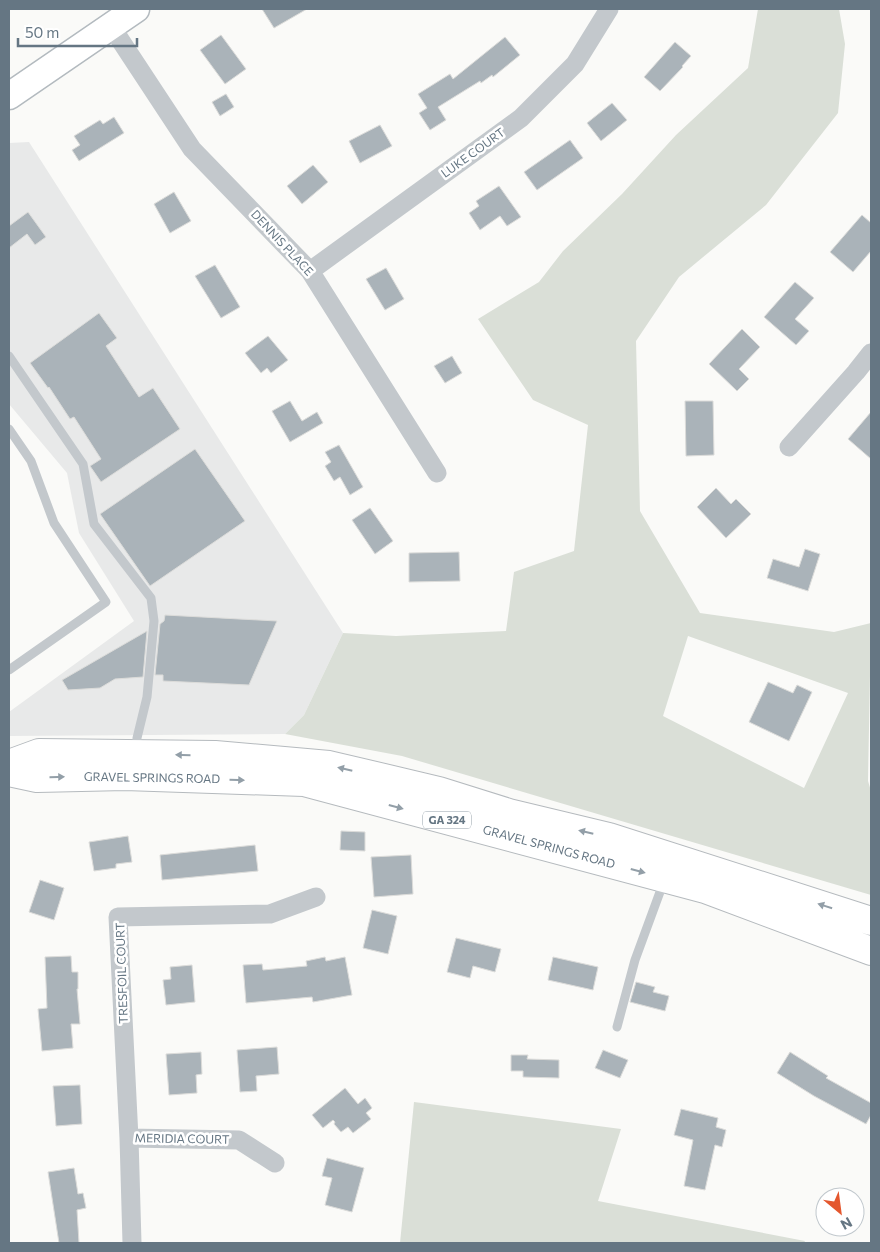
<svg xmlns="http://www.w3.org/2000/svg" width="880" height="1252" font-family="Commissioner,sans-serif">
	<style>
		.built { fill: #e8e9e9 }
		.green { fill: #dadfd7; fill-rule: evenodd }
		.building { fill: #aab3b9; stroke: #dcdcda }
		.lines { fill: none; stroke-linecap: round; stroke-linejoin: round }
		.secondary-casing { stroke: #b3babf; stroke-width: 29 }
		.primary-casing { stroke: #b5babe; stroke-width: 30 }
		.lane { stroke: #c3c8cc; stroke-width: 9 }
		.street { stroke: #c3c8cc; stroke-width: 19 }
		.secondary { stroke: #fff; stroke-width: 26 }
		.primary { stroke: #fff; stroke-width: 28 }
		.oneway { fill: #939fa8 }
		.labels { text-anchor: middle; stroke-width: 5; stroke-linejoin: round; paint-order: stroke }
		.shield { fill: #fff; stroke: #939fa8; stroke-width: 1 }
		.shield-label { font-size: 11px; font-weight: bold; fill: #657683 }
		.street-label { font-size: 12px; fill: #657683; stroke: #fff }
	</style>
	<rect width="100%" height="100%" fill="#fafaf8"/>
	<path class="built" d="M29 142 343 633 304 715 285 734 9 736V712L134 621 79 533 67 473 9 404V143Z"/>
	<path class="green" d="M758 9H839L845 44 838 113 766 205 679 277 636 341 640 511 700 613 834 632 871 623 868 781 871 791V895L402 756 285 734 304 715 343 633 396 636 506 631 514 572 574 551 588 425 533 400 478 319 539 282 563 251 622 194 676 135 748 68ZM688 636 848 693 804 788 663 716Z
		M414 1102 621 1129 598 1201 805 1241 804 1243H400Z"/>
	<path class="building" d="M262 9H307L274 28Z
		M221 35 246 69 225 84 200 50Z
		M505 37 520 55 493 77 492 75 481 83 480 81 438 107 446 120 430 130 419 113 427 108 418 94 450 74 453 79Z
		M675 42 691 56 682 66 683 67 660 91 644 77Z
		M226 94 234 107 220 116 212 102Z
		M612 103 627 120 601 141 587 123Z
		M114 117 124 133 79 161 72 150 80 145 74 136 100 120 103 124Z
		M380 125 392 146 360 163 349 141Z
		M570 140 583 158 537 190 524 172Z
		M313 165 328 182 302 204 287 186Z
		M499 186 521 217 507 226 500 216 480 230 469 213 479 206 476 201Z
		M174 192 191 221 170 233 154 204Z
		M28 212 46 237 35 245 27 234 9 248V226Z
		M862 215 871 223V251L853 272 830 252Z
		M215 265 240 307 221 318 195 276Z
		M386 268 404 299 385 310 366 279Z
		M795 282 814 298 795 319 809 331 796 345 764 317Z
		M99 313 117 338 106 346 139 397 153 388 180 429 101 482 90 466 101 459 74 417 70 419 49 387 48 388 30 363Z
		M742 329 760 347 739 369 749 379 737 391 709 364Z
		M268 336 288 360 271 373 267 368 261 373 245 353Z
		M452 356 462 373 445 383 434 366Z
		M290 401 302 421 317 412 323 423 290 442 272 411Z
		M685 401H713L714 455 686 456Z
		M871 412V459L848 439Z
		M339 445 363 487 350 495 340 477 334 481 325 466 331 462 325 452Z
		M195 449 245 521 150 586 100 514Z
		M716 488 731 504 736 499 751 514 726 538 697 507Z
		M370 508 393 541 375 554 352 520Z
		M805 549 820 554 808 591 767 578 773 559 799 567Z
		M459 552 460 581 409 582V553Z
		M165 615 277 621 249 685 163 681V675H155L160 624 164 621Z
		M147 631 143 677 115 679 100 688 68 690 62 680Z
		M768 682 793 693 797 685 812 692 789 741 749 722Z
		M341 831 365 832V851L340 850Z
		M128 836 132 862 116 864V868L94 871 89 842Z
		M255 845 258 871 162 880 160 855Z
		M411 855 413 894 374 897 371 857Z
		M40 880 64 888 54 920 29 912Z
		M372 910 397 916 388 954 363 948Z
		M456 938 501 949 495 972 473 966 470 978 447 972Z
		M71 956 72 972H78V989H77L80 1024H71L73 1048 42 1051 38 1009 47 1008 45 957Z
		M325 957 326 961 345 957 352 995 313 1002 312 997 246 1003 243 965 262 964 263 970 307 966 306 961Z
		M553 957 598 967 593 990 548 980Z
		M192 965 195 1002 166 1005 163 980 171 979 170 967Z
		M636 982 655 987 653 992 669 996 665 1011 630 1002Z
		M277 1047 279 1074 256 1076 257 1091 240 1092 237 1050Z
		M603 1050 628 1060 620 1078 595 1068Z
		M201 1052 202 1074 196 1075 197 1093 169 1095 166 1054Z
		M790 1052 828 1076 826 1078 871 1103V1115L866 1124 814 1096 777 1073Z
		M511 1055H528L527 1059 559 1060V1078L523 1077V1071H511Z
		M80 1085 82 1124 56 1126 53 1086Z
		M345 1088 358 1104 365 1098 372 1108 366 1113 371 1119 353 1133 348 1127 341 1132 334 1124 335 1122 333 1120 323 1128 312 1115Z
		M681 1109 718 1118 716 1127 726 1130 722 1147 715 1145 705 1190 684 1186 693 1140 674 1135Z
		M327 1158 364 1168 352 1212 325 1205 332 1178 322 1176Z
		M74 1168 78 1194 83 1193 86 1208 77 1210 79 1243H59L48 1172Z"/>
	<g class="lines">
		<g class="secondary-casing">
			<path id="secondary" d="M9 96 136 9"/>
		</g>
		<g class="primary-casing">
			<path id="primary" d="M9 764 39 753 215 755 329 765 439 791 509 813 609 837 871 921
				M9 772 37 778 125 776 304 782 705 889 871 951"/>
		</g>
		<path class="lane" d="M9 356 83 464 94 524 151 598 154 621 147 697 137 738V751
			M9 429 31 461 54 523 106 602 9 670
			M617 1027 635 960 664 881"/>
		<path class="street" d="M111 26 192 149 310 271 437 473
			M310 271 521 118 575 64 609 9
			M789 447 856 372 871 353
			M129 1138 239 1140 275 1163
			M132 1243 129 1138 118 917 270 914 316 897"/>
		<use href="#secondary" class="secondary"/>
		<use href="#primary" class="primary"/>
	</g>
	<defs><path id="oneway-solid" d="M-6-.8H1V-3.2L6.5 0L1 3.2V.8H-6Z" transform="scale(1.25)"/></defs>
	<g class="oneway">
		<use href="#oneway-solid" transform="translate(183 755) rotate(-179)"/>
		<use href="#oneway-solid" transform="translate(345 769) rotate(-167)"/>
		<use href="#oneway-solid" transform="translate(57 777) rotate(-1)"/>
		<use href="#oneway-solid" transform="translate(237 780) rotate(2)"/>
		<use href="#oneway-solid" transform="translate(396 807) rotate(15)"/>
		<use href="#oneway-solid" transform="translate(586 832) rotate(-167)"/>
		<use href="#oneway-solid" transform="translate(638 871) rotate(15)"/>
		<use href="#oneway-solid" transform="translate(825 906) rotate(-162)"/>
	</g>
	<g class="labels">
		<rect class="shield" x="423" y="811.5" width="48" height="17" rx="4"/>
		<g class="shield-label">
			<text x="447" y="824">GA 324</text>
		</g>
		<g class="street-label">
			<text transform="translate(473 153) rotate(-36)" y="4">LUKE COURT</text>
			<text transform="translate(282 243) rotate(47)" y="4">DENNIS PLACE</text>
			<text transform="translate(152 778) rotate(1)" y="4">GRAVEL SPRINGS ROAD</text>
			<text transform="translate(549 847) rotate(15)" y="4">GRAVEL SPRINGS ROAD</text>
			<text transform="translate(122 973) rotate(-92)" y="4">TRESFOIL COURT</text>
			<text transform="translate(182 1139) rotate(1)" y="4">MERIDIA COURT</text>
		</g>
	</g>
	<rect width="880" height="1252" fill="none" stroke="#657683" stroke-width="20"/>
	<g transform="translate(840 1212) rotate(151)"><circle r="24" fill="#ffffff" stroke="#c1c8cd"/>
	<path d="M0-4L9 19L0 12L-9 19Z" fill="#e4572e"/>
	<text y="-8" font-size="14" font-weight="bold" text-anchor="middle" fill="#657683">N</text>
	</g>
	<path d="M18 38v8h119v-8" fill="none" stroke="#657683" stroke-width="2.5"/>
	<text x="25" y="38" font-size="15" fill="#657683" stroke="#ffffff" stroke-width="4" paint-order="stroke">50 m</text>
</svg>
